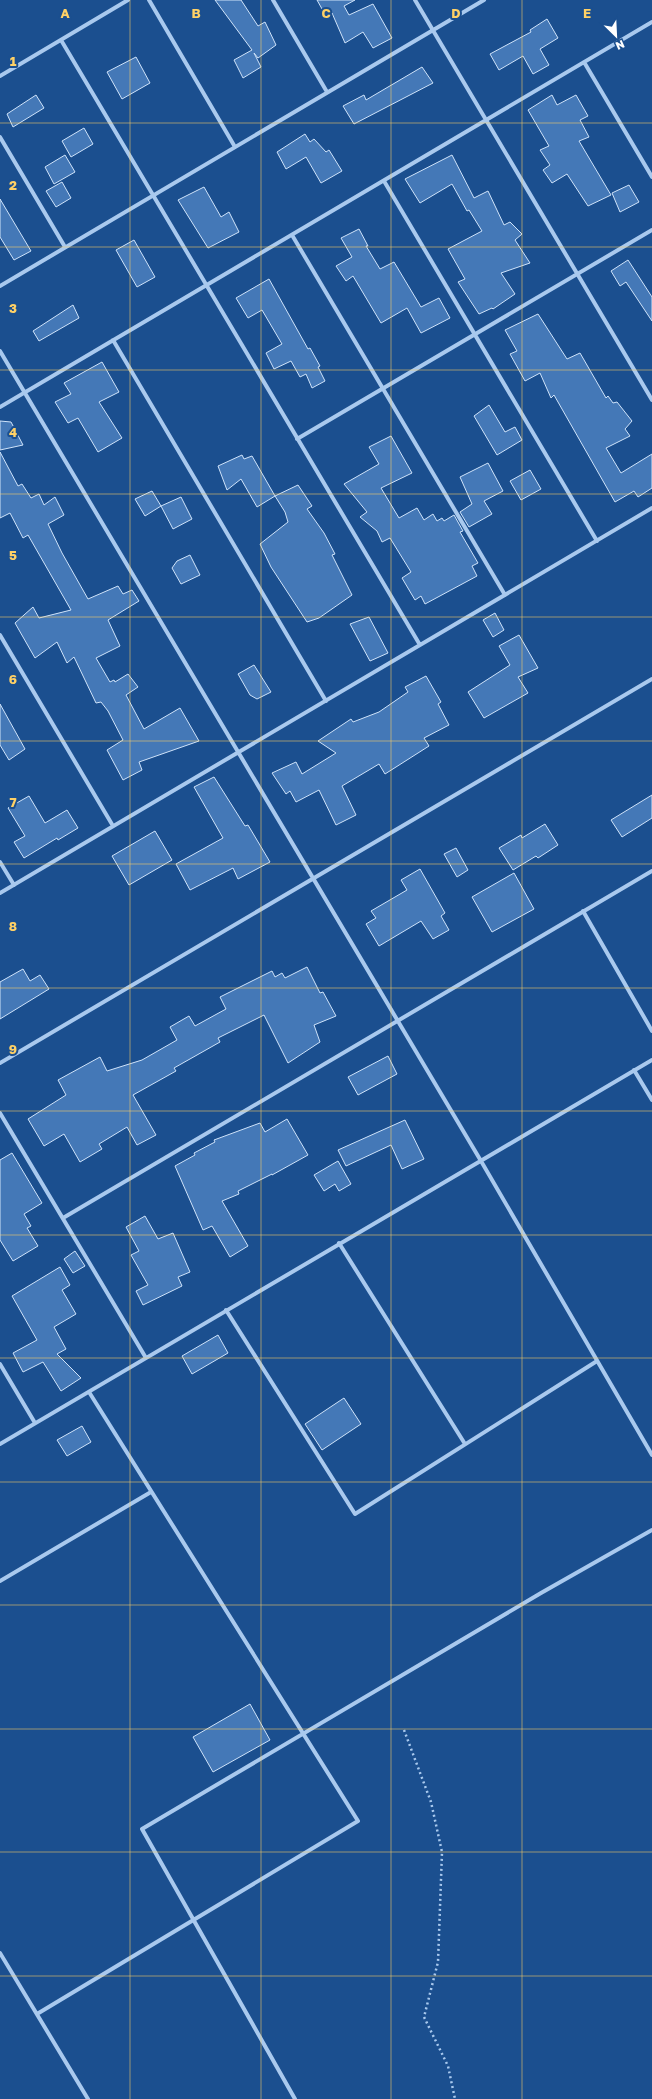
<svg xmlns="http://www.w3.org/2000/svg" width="652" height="2099" font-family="'Golos Text',sans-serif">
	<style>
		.building { fill: #4478b7; stroke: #cfe3fa }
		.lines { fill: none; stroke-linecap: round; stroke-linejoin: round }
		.path { stroke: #a9c9ee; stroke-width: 2.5; stroke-dasharray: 2 3; stroke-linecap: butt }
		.street { stroke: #a9c9ee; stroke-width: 4 }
		.grid { fill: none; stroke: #ffd166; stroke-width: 1; stroke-opacity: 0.55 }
		.grid-label { font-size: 13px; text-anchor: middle; font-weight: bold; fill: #ffd166; stroke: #1b4f8f; stroke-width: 4; stroke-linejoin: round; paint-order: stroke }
	</style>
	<rect width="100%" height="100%" fill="#1b4f8f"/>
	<path class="building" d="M215 0H241L258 26 265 22 276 45 258 58 254 53 261 67 243 78 234 60 252 50Z
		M317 0H355L344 6 349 15 373 4 392 38 373 48 363 32 345 43 332 13 326 16Z
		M547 19 558 38 540 49 549 65 533 74 523 56 499 70 490 54 531 32 530 30Z
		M136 57 150 83 122 99 107 72Z
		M422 67 433 83 354 124 343 106 364 95 366 100Z
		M36 95 44 108 13 127 7 114Z
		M552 95 557 105 576 95 588 116 580 120 589 137 579 141 611 195 588 206 567 174 552 183 543 170 550 165 540 150 549 146 528 110Z
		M84 128 93 144 71 157 62 141Z
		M305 134 310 142 314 139 326 152 329 150 342 171 321 183 306 157 286 169 277 152Z
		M65 155 75 172 54 184 45 167Z
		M452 155 474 198 488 191 504 225 510 222 522 234 515 240 530 263 501 273 515 294 493 309 492 308 479 314 458 282 465 279 448 249 482 231 469 210 467 211 452 184 420 203 405 179Z
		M62 182 71 198 56 207 46 191Z
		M629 185 639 202 620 212 612 193Z
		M204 187 221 217 229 212 239 232 208 248 178 200Z
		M0 199 31 251 14 260 0 237Z
		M359 229 368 246H366L380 269 394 262 421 307 439 298 450 318 421 333 407 308 381 323 353 276 346 281 336 266 352 257 341 238Z
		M134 240 155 277 137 287 116 250Z
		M628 260 652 297V321L626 282 620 286 611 271Z
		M269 279 308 349 310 348 320 366 318 367 325 381 312 388 306 374 300 377 291 361 274 369 266 353 282 344 262 310 248 318 236 298Z
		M73 305 79 318 39 341 33 331Z
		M538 314 567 359 580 353 606 398 608 396 613 403 617 402 632 421 625 429 630 436 606 448 621 473 652 454V488L638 497 634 491 615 502 554 395 551 398 540 373 525 381 510 354 517 351 505 330Z
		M102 362 119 392 99 402 122 438 98 452 78 418 68 423 55 402 71 394 64 383Z
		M489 405 505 432 515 427 522 440 497 455 474 416Z
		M0 421 11 422 23 445 0 450Z
		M391 436 412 473 381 488 399 518 417 508 424 520 433 514 437 521 442 518 444 521 454 515 463 531 460 532 478 563 472 566 477 576 425 604 421 596 415 600 402 578 411 572 390 538 382 542 377 531 360 517 367 512 344 484 379 464 369 447Z
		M0 452 18 486 22 484 31 498 39 494 44 505 55 497 64 515 48 524 62 553 88 599 118 586 123 594 132 590 139 601 108 620 120 646 96 658 110 682 114 680 115 682 128 674 138 687 126 695 144 729 180 708 199 741 139 762 142 770 123 780 107 750 123 740 108 711 101 702 96 703 74 657 67 663 57 642 35 658 15 623 33 607 39 618 71 610 28 535 23 538 10 513 0 518Z
		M242 455 244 459 252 456 275 496 257 507 241 479 227 490 218 466Z
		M488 463 503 491 484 501 492 514 469 527 460 512 472 504 460 477Z
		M530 470 541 489 521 500 510 481Z
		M298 485 312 506 307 509 324 533 335 554 332 555 352 595 319 618 307 622 271 567 260 544 288 522 285 512 275 496Z
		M152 491 161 506 145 516 135 499Z
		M181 497 192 519 173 529 161 506Z
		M190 555 200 575 181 584 172 568 177 561Z
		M495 613 504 630 493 637 483 620Z
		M369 617 388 653 370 661 350 624Z
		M519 635 538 668 518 677 528 693 484 718 468 692 510 665 499 646Z
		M254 665 271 692 257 699 250 695 238 674Z
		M426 676 441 702 438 704 449 725 424 738 429 746 385 774 379 764 342 786 356 815 336 825 319 790 296 802 290 791 286 794 272 773 296 762 302 774 336 753 318 741 351 719 353 722 379 712 408 692 405 687Z
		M0 704 25 749 9 760 0 745Z
		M214 777 245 826 248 825 270 862 238 879 233 868 190 890 176 864 223 838 194 787Z
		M652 795V818L622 837 611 820Z
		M29 796 45 823 67 810 78 828 58 840 57 838 24 858 14 842 25 836 8 808Z
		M545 824 558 845 538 858 536 856 513 870 499 848 521 835 522 838Z
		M155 831 172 860 129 885 112 856Z
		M456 848 468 870 457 877 444 854Z
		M420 869 445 913 441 916 449 930 433 939 421 921 379 946 366 924 376 918 371 911 407 890 401 880Z
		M514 873 534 909 492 932 472 897Z
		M307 967 320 993 323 992 336 1016 314 1025 320 1042 288 1063 264 1015 218 1038 220 1042 174 1068 176 1071 133 1095 156 1135 137 1145 127 1127 99 1144 102 1149 80 1162 64 1134 44 1146 28 1119 66 1095 58 1080 100 1057 107 1071 142 1060 177 1040 170 1027 189 1016 195 1026 226 1009 220 997 272 971 275 977 282 973 285 978Z
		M23 969 30 981 40 975 49 989 0 1019V982Z
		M388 1056 397 1074 358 1095 348 1077Z
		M287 1119 308 1155 272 1175V1174L238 1191 239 1194 222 1201 248 1246 230 1257 212 1226 203 1230 175 1166 195 1155 194 1153 215 1142 214 1140 260 1123 265 1132Z
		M405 1120 424 1159 402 1169 391 1145 346 1166 338 1150Z
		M12 1153 42 1203 24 1214 31 1226 27 1228 38 1246 13 1261 0 1240V1160Z
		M338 1161 351 1184 339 1191 335 1184 324 1191 314 1175Z
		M145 1216 158 1239 173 1233 190 1272 178 1277 182 1286 143 1305 136 1291 148 1285 131 1255 139 1251 126 1227Z
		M75 1251 85 1266 73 1273 64 1259Z
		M60 1267 70 1285 62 1290 76 1314 54 1327 66 1349 57 1354 81 1378 61 1391 43 1362 23 1372 13 1353 37 1340 12 1296Z
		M218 1335 228 1353 192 1374 182 1356Z
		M344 1398 361 1424 322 1450 305 1424Z
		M82 1426 91 1442 67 1456 57 1440Z
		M250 1704 270 1740 213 1772 193 1737Z"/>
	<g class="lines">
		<path class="path" d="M404 1730 431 1802 442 1852 438 1962 424 2017 448 2066 455 2099"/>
		<path class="street" d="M149 0 235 147
			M273 0 327 92
			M415 0 652 400
			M61 40 420 645
			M584 62 652 177
			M0 76 128 0
			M0 137 65 247
			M384 181 597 541
			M292 235 505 595
			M0 286 484 0
			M113 340 326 701
			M0 351 481 1161 652 1455
			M0 407 652 22
			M297 439 652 230
			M0 635 113 826
			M0 862 14 885
			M0 893 652 508
			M583 911 652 1031
			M0 1063 652 679
			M634 1070 652 1100
			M0 1113 146 1358
			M63 1218 652 871
			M339 1243 465 1444
			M226 1310 355 1514 597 1361
			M0 1364 35 1423
			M0 1444 652 1060
			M0 1581 151 1492
			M0 1953 88 2099
			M37 2014 358 1821 89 1392
			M295 2099 142 1829 541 1593 652 1530"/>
	</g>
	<path class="grid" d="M130 0V2099M261 0V2099M391 0V2099M522 0V2099M0 123H652M0 247H652M0 370H652M0 494H652M0 617H652M0 741H652M0 864H652M0 988H652M0 1111H652M0 1235H652M0 1358H652M0 1482H652M0 1605H652M0 1729H652M0 1852H652M0 1976H652"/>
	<g class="grid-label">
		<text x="65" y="18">A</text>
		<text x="196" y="18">B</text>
		<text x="326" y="18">C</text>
		<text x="456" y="18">D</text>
		<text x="587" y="18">E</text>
		<text x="13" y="66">1</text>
		<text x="13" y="190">2</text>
		<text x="13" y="313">3</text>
		<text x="13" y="437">4</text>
		<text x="13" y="560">5</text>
		<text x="13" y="684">6</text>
		<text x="13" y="807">7</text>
		<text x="13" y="931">8</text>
		<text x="13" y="1054">9</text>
	</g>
	<g transform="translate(616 36) rotate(156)" stroke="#1b4f8f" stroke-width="3" paint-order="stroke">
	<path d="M0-3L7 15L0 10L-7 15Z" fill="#ffffff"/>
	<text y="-6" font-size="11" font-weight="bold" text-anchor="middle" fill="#ffffff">N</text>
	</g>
</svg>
